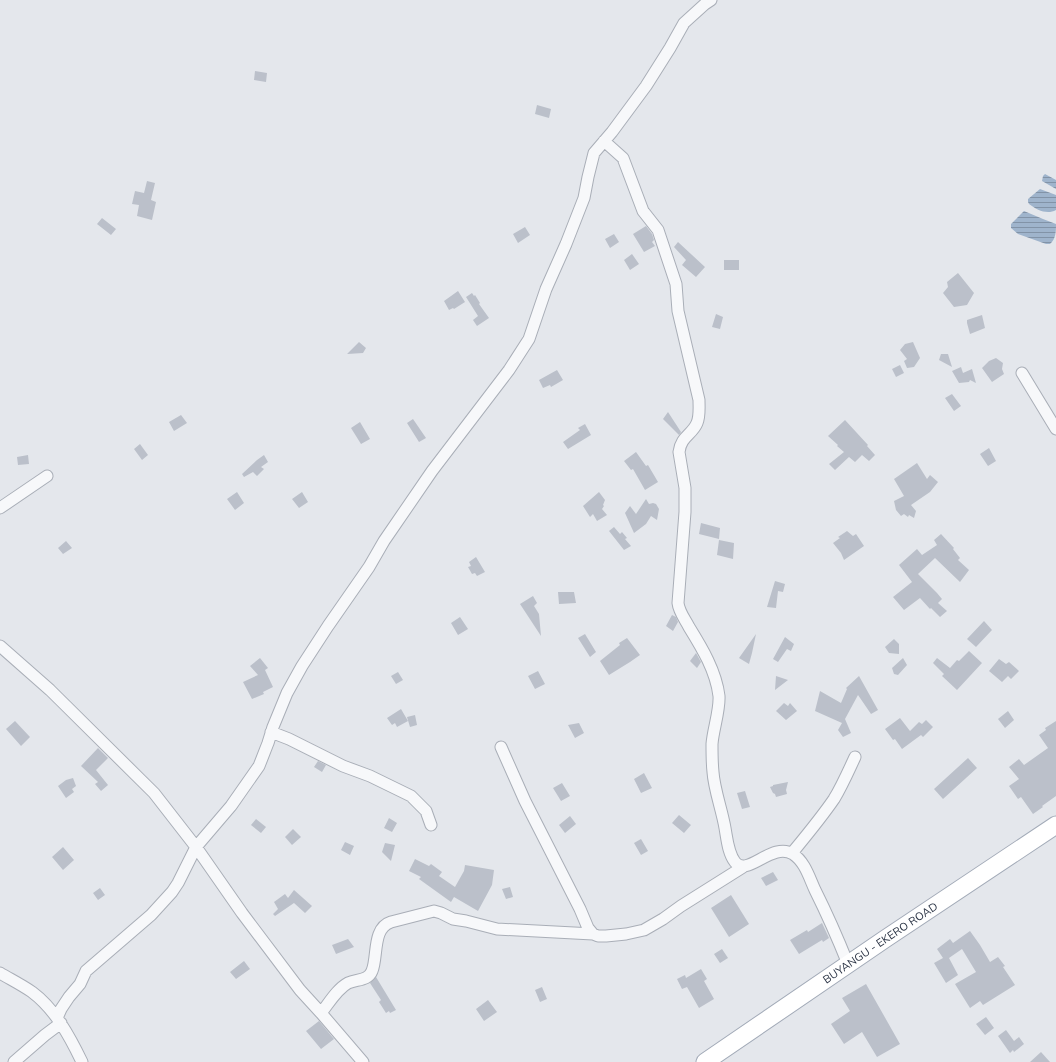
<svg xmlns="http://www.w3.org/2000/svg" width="1056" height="1062" font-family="Mulish,sans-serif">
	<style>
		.water { fill: url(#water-rules) }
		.building { fill: #bbc0ca }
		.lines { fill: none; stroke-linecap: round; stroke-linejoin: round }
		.street-casing { stroke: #a9aeb7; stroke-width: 13 }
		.primary-casing { stroke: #a3abb8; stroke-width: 19 }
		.street { stroke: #f7f8fa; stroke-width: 11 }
		.primary { stroke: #fff; stroke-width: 17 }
		.labels { text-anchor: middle; stroke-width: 4; stroke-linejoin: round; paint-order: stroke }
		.street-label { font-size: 11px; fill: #2b3445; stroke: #f4f6f9 }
	</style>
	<defs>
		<pattern id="water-rules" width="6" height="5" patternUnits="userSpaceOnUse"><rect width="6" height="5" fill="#9fb4cc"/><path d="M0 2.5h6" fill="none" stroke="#8293a7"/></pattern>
	</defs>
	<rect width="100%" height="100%" fill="#e4e7ec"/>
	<path class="water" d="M1045 174 1056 180V189L1042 181 1043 176Z
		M1040 189 1056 195V210C1047 215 1037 210 1029 204L1028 202V199Z
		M1024 211 1043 219 1056 224C1056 231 1056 239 1050 244H1046L1018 234 1011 228V224Z"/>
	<path class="building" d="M255 71 267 73 266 82 254 80Z
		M537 105 551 109 549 118 535 114Z
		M147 181 155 183 151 200 156 202 152 220 137 216 139 205 132 204 135 191 144 193Z
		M102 218 116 229 111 235 97 224Z
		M646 226 652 234 654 240 652 242 655 246 644 252 633 234Z
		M525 227 530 235 518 243 513 234Z
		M614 234 619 242 610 248 605 239Z
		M678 242 705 267 696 277 682 265 686 260 674 247Z
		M632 254 639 264 630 270 624 260Z
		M724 260H739V270H724Z
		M958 273 974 293 967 305 954 307 943 293 948 287 947 282Z
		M458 291 465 302 454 309 453 308 449 310 444 301Z
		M472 293 474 296 475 295 480 303 479 304 489 318 477 326 473 320 478 316 466 297Z
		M716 314 723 317 720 329 712 327Z
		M982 315 985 328 970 334 967 323V320Z
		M359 342 366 348 363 353 347 354Z
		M913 342 920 358 914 367 907 368 904 361 907 359 900 350 905 344Z
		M941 354H948L952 367 939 360Z
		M996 358 1003 363 1002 369 1004 374 992 382 982 368 989 361Z
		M900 365 904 373 896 377 892 369Z
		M961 367 963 373 972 369 976 383 970 380 969 382 959 383 952 371Z
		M557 370 563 380 551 387 550 385 543 388 539 380Z
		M952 394 961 406 954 411 945 398Z
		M668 412 681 432 679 435 663 419Z
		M181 415 187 423 174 431 169 422Z
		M413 419 426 438 419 442 407 423Z
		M845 420 868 445 867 446 875 455 869 461 862 455 855 462 849 457 835 470 829 464 844 452 837 446 838 445 828 436Z
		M360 422 370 439 361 444 351 428Z
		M585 424 591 435 568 449 563 442 580 430 578 428Z
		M140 444 148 455 142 460 134 449Z
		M989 448 996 461 988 466 980 454Z
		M636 452 646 466 648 465 658 482 645 490 633 469 631 470 624 461Z
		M28 455 29 464 18 465 17 457Z
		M264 455 268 462 261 467 264 469 257 476 253 472 244 477 242 474 257 460Z
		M917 463 927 479 930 475 938 482 930 492 911 505 916 511 914 518 909 515 908 517 904 514 901 516 896 510 894 501 904 496 894 479Z
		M237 492 244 503 235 510 227 499Z
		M302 492 308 502 299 508 292 499Z
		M599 492 605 500 603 505 604 506 602 509 607 515 597 521 593 514 590 517 583 506Z
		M646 499 649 504 653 503 656 504 659 509 657 520 651 516 646 524 634 533 625 513 630 506 636 514Z
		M701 523 720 528 719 539 699 534Z
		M614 527 620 534 622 532 627 538 625 539 631 546 624 550 609 531Z
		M847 531 853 536 856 534 864 546 844 560 841 553 833 543 840 538 838 537Z
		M941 534 954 548 953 549 960 558 958 560 969 570 960 582 935 558 918 574 937 593 942 599 938 603 947 611 940 617 931 608 930 609 920 598 904 610 893 597 912 582 899 565 917 549 922 555 937 545 934 540Z
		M719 540 734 543 733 559 717 555Z
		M66 541 72 548 63 554 58 548Z
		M476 557 485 572 477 576 475 573 472 574 468 567 471 566 469 562Z
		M775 581 785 584 783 592 778 591 776 608 767 607Z
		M558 592H574L576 603 559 604Z
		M533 596 537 603 534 606 539 614 541 636 520 604Z
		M672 615 676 617 678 622 673 631 666 626Z
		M460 617 468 629 458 635 451 623Z
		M984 621 992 630 976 647 967 639Z
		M585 634 596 652 590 657 578 638Z
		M756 634 752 653 749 664 739 658Z
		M785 637 794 644 791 651 787 649 778 662 773 659Z
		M627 638 640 655 630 662 609 675 600 661 620 645 619 643Z
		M894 639 899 644V654L889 653 885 647Z
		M969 651 982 663 957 690 942 676 944 674 933 663 937 658 950 668 957 660 959 661Z
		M696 653 701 662 697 668 690 661Z
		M260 658 268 668 265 670 273 687 263 692 264 694 252 699 243 682 258 675 250 666Z
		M903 658 907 665 898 675 894 674 892 668Z
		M999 659 1006 664 1009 662 1019 671 1011 679 1008 676 1002 682 989 671Z
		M538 671 545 684 535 689 528 676Z
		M398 672 403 680 396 684 391 676Z
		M776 676 788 680 775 690Z
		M859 676 878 710 871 714 858 695 845 719 851 733 843 737 838 730 842 723 815 711 820 691 841 703 847 689 846 688Z
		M784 703 788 706 790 703 797 711 786 720 776 711Z
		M401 709 408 721 397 727 395 723 392 725 387 718Z
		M1008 711 1014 720 1005 728 998 719Z
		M415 715 417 725 410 727 407 717Z
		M900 718 910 731 919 722 922 724 926 720 933 727 923 737 921 735 902 749 895 739 893 740 885 729Z
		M15 721 30 737 21 746 6 729Z
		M1056 721V796L1042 806 1043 807 1033 814 1021 797 1018 799 1009 786 1019 779 1009 767 1019 759 1024 765 1048 748 1039 735 1046 730 1045 728Z
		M579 723 584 733 575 738 568 725Z
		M98 748 108 758 96 770 108 785 101 791 95 784 98 782 81 766Z
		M968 758 977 768 943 799 934 789Z
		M318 761 326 765 322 772 314 767Z
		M644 773 652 788 641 793 634 779Z
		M73 778 76 786 72 789 74 792 66 798 58 786 66 780Z
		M788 782 786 790 787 794 776 797 775 794 773 793 770 787 773 786V785Z
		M562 783 570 796 561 801 553 788Z
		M745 791 750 807 742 809 737 793Z
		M679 815 691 825 684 833 672 823Z
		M570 816 576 824 565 833 559 825Z
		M389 818 397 823 392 832 384 828Z
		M256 819 266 827 261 833 251 825Z
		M293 829 301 837 292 845 285 837Z
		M641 839 648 851 641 855 634 843Z
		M345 842 354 846 350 855 341 850Z
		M385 843 395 845 391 861 382 852Z
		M63 847 74 860 63 870 52 857Z
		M415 859 429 866 431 864 442 872 439 876 455 887 464 871 465 865 494 870 492 885 478 911 454 897 451 902 419 879 421 877 409 871Z
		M773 872 778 880 766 886 761 878Z
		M510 887 513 897 506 899 502 889Z
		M100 888 105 895 98 900 93 893Z
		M294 890 312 906 305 913 294 903 275 916 273 914 278 909 274 902 285 894 288 898Z
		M731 895 749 924 729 937 711 908Z
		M822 923 829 938 823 942 822 940 799 954 790 940 807 930 808 932Z
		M970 931 980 945 990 962 998 957 1005 966 1003 967 1015 985 983 1005 980 1001 970 1008 955 984 976 972 962 949 949 958 958 975 946 983 934 963 943 958 937 949 950 939 953 943Z
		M348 939 354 947 336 954 332 945Z
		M722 949 728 958 720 963 714 954Z
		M244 961 250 969 236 979 230 972Z
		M701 969 707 979 704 981 714 999 699 1008 687 987 682 989 677 979 685 975 686 978Z
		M376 977 396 1010 390 1013 389 1011 386 1013 379 1002 381 1000 370 983Z
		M866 984 900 1044 877 1057 862 1032 844 1044 831 1024 850 1011 842 998Z
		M542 987 547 999 540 1002 535 990Z
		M488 1000 497 1012 484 1021 476 1009Z
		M986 1017 994 1028 985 1035 976 1024Z
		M319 1021 334 1039 321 1049 306 1031Z
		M1006 1030 1014 1041 1019 1037 1024 1044 1014 1052 1013 1050 1010 1053 998 1036Z
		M1041 1052 1050 1062H1030Z"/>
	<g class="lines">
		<g class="street-casing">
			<path id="street" d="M604 141 623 158 643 211 658 230 676 284 678 311 699 400C699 408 700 416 697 423 692 435 681 436 679 452L685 488V512L678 603C679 612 685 619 689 627 702 648 716 671 719 696 720 710 713 730 712 744 712 753 712 763 713 772 714 789 722 810 725 828 727 839 728 853 735 862 747 878 772 841 793 854 805 862 809 877 815 890 827 914 838 939 848 964
				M1022 373 1056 429
				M0 508 47 476
				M0 646 50 690 154 793 196 847 242 913 300 990 321 1013 363 1062
				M271 732 289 739 343 766 370 776 411 796 426 811 431 825
				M501 747 525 801 580 909 588 928 593 934 598 936H606L626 934 644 930 663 919 681 906 743 867
				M792 853C806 836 821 818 834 799 842 786 848 772 855 757
				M0 973C10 979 22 985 32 992 55 1009 70 1037 82 1062
				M321 1013C329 1003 337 989 348 983 357 979 368 981 372 971 378 957 372 928 391 922L434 911 441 913 453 919 466 921 497 929 593 934
				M57 1018 61 1009 69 997 80 984 86 971 151 915 172 892 178 883 196 847 231 806 259 766 268 743 273 727 287 693 302 666 328 626 369 567 384 541 432 471 509 370 529 339 546 289 566 244 584 198 588 177 594 153 612 132 646 86 670 48 684 23 705 4 711 0
				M14 1062 45 1035 61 1023"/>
		</g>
		<g class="primary-casing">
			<g id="primary">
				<path id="s1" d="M705 1062 885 939 1056 825"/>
			</g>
		</g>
		<use href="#street" class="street"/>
		<use href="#primary" class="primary"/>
	</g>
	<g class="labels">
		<g class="street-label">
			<text dy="4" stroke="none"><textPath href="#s1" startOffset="212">BUYANGU - EKERO ROAD</textPath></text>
		</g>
	</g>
</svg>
